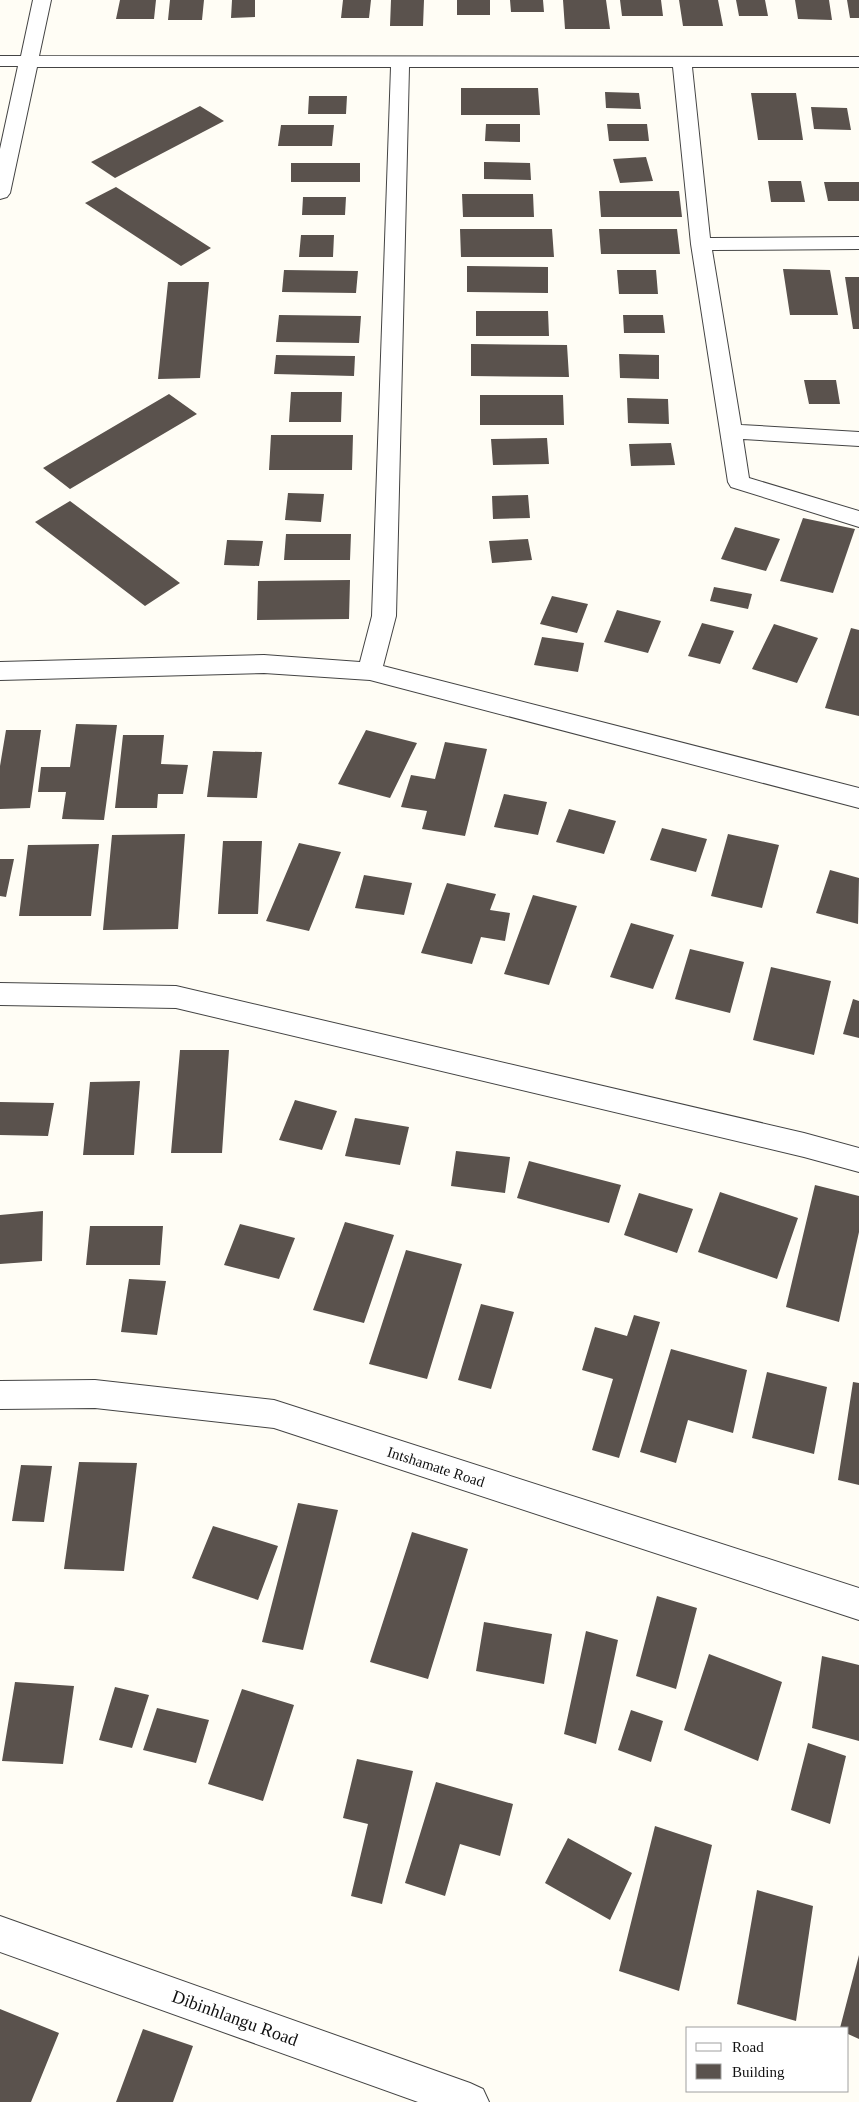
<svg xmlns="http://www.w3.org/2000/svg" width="859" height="2102" font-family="Georgia,serif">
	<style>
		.building { fill: #5a524d }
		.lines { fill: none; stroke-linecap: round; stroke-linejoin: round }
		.street-casing { stroke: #444; stroke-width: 2 }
		.street { fill: #fff; fill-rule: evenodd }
		.labels { text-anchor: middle; stroke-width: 5; stroke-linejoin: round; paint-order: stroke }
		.street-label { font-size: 15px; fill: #111; stroke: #fff }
		.near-street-label { font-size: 18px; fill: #111; stroke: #fff }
	</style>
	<rect width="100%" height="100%" fill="#fffdf5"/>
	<path class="building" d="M120 0H156L154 19H116Z
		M170 0H204L202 20H168Z
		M232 0H255V17L231 18Z
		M343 0H371L369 18H341Z
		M391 0H424L423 26H390Z
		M457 0H490V15H457Z
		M510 0H543L544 12H511Z
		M563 0H606L610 29H565Z
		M620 0H661L663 16H622Z
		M679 0H718L723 26H683Z
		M736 0H765L768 16H739Z
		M795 0H829L832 20 798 19Z
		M847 0H859V18H850Z
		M461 88H538L540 115H461Z
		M605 92 639 93 641 109 606 108Z
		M751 93H796L803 140H758Z
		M309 96H347L346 114H308Z
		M200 106 224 121 115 178 91 162Z
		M811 107 847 108 851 130 814 129Z
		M486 124H520V142L485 141Z
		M607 124H647L649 141H609Z
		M281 125H334L332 146H278Z
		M646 157 653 181 620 183 613 159Z
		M484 162 530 163 531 180 484 179Z
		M291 163H360V182H291Z
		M768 181H801L805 202H771Z
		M824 182H859V201H828Z
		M116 187 211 248 181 266 85 203Z
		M599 191H679L682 217H601Z
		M462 194H533L534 217H463Z
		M303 197H346L345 215H302Z
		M460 229H552L554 257H461Z
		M599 229H677L680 254H601Z
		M301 235H334L333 257H299Z
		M467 266 548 267V293L467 292Z
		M783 269 830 270 838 315H790Z
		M284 270 358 271 356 293 282 292Z
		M617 270H656L658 294H619Z
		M845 277H859V329H853Z
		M168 282H209L200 378 158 379Z
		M476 311H548L549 336H476Z
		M279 315 361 316 359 343 276 342Z
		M623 315H663L665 333H624Z
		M471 344 567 345 569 377 471 376Z
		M619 354 659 355V379L620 378Z
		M276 355 355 356 354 376 274 374Z
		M804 380H836L840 404H809Z
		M291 392H342L341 422H289Z
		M169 394 197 414 70 489 43 468Z
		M480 395H563L564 425H480Z
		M627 398 668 399 669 424 628 423Z
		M271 435H353L352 470H269Z
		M547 438 549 464 493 465 491 439Z
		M671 443 675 465 631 466 629 444Z
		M288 493 324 494 321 522 285 520Z
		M528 495 530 518 493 519 492 496Z
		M70 501 180 583 145 606 35 522Z
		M803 518 855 529 833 593 780 581Z
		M735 527 780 539 766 571 721 559Z
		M286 534H351L350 560H284Z
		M528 539 532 560 492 563 489 541Z
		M227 540 263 541 259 566 224 565Z
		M350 580 349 619 257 620 258 581Z
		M714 587 752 594 748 609 710 601Z
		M552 596 588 604 577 633 540 624Z
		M617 610 661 621 648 653 604 642Z
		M702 623 734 631 720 664 688 656Z
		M774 624 818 638 797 683 752 669Z
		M851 628 859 630V716L825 708Z
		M542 637 584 643 578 672 534 665Z
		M76 724 117 725 104 820 62 819 66 792H38L41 767H70Z
		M6 730H41L30 808 0 809V766Z
		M366 730 417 743 390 798 338 784Z
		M123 735H164L161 764 188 765 183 794H158L157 808H115Z
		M445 742 487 749 465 836 422 829 427 811 401 807 411 775 435 779Z
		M213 751 262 752 257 798 207 797Z
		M504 794 547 802 538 835 494 827Z
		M569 809 616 821 604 854 556 842Z
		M662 828 707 839 696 872 650 860Z
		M185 834 178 929 103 930 112 835Z
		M728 834 779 845 762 908 711 896Z
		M223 841H262L258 914H218Z
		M299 843 341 852 309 931 266 921Z
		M99 844 91 916H19L28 845Z
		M0 859H14L6 897 0 896Z
		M830 870 859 878 858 924 816 913Z
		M364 875 412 883 404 915 355 908Z
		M447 883 496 894 490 910 510 913 505 941 481 937 472 964 421 953Z
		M533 895 577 906 549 985 504 974Z
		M631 923 674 935 653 989 610 977Z
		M690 949 744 962 730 1013 675 999Z
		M771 967 831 981 814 1055 753 1040Z
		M853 999 859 1001V1038L843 1034Z
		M180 1050H229L222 1153H171Z
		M140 1081 134 1155H83L90 1082Z
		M295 1100 337 1111 322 1150 279 1140Z
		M0 1102 54 1103 48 1136 0 1135Z
		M355 1118 409 1127 400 1165 345 1156Z
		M456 1151 510 1157 505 1193 451 1186Z
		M529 1161 621 1185 609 1223 517 1198Z
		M815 1185 859 1196V1232L839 1322 786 1307Z
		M720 1192 798 1218 777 1279 698 1252Z
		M639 1193 693 1209 677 1253 624 1235Z
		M43 1211 42 1261 0 1264V1215Z
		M345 1222 394 1235 364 1323 313 1310Z
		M240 1224 295 1238 279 1279 224 1265Z
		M90 1226H163L160 1265H86Z
		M406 1250 462 1264 427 1379 369 1364Z
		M129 1279 166 1281 157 1335 121 1332Z
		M481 1304 514 1312 491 1389 458 1380Z
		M634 1315 660 1322 619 1458 592 1450 613 1379 582 1370 595 1327 627 1336Z
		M671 1349 747 1370 733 1433 688 1420 676 1463 640 1452Z
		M767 1372 827 1387 814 1454 752 1438Z
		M853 1382 859 1383V1485L838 1480Z
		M79 1462 137 1463 124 1571 64 1569Z
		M21 1465 52 1466 44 1522 12 1521Z
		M298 1503 338 1510 303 1650 262 1642Z
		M213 1526 278 1546 258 1600 192 1578Z
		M412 1532 468 1549 428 1679 370 1662Z
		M657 1596 697 1608 676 1689 636 1676Z
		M484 1622 552 1634 544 1684 476 1671Z
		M586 1631 618 1640 596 1744 564 1734Z
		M709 1654 782 1682 758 1761 684 1730Z
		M822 1656 859 1665V1741L812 1728Z
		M15 1682 74 1686 63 1764 2 1761Z
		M115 1687 149 1695 132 1748 99 1740Z
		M242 1689 294 1705 263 1801 208 1784Z
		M157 1708 209 1720 196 1763 143 1750Z
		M631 1710 663 1721 651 1762 618 1750Z
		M808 1743 846 1756 830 1824 791 1810Z
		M357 1759 413 1771 382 1904 351 1896 368 1824 343 1818Z
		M436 1782 513 1804 500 1856 460 1844 445 1896 405 1883Z
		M655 1826 712 1845 679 1991 619 1971Z
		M568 1838 632 1873 610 1920 545 1883Z
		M757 1890 813 1906 796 2021 737 2004Z
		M859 1955V2039L848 2034V2028H840Z
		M0 2009 59 2033 31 2102H0Z
		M143 2029 193 2046 173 2102H116Z"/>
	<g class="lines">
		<g class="street-casing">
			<path id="street" d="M33 0H51L39 56 859 57V67H692L710 238 859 237V249L712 250 741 425 859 432V446L743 439 749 478 859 511V527L731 487 728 482 691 244 673 67H409L396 616 383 666 859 788V808L370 680 264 673 0 680V662L264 655 360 662 372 616 391 67H37L10 193 7 197 0 199V149L18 66H0V56H21Z
				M0 983 176 986 804 1133 859 1148V1172L804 1157 176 1008 0 1005Z
				M95 1380 274 1400 859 1588V1620L274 1428 95 1408 0 1409V1381Z
				M0 1916 470 2083 483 2089 489 2102H418L0 1952Z"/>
		</g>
		<use href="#street" class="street"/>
	</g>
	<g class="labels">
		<g class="street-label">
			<text transform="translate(436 1467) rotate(18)" y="5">Intshamate Road</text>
		</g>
		<g class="near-street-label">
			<text transform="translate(235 2018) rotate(20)" y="6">Dibinhlangu Road</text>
		</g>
	</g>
	<rect x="686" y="2027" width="162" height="65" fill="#ffffff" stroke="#a0a0a0"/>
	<rect x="696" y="2043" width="25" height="8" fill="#ffffff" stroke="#a0a0a0"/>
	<text x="732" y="2052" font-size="15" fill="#111111">Road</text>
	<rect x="696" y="2064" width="25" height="15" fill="#5a524d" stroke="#a0a0a0"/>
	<text x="732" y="2077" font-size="15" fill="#111111">Building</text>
</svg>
